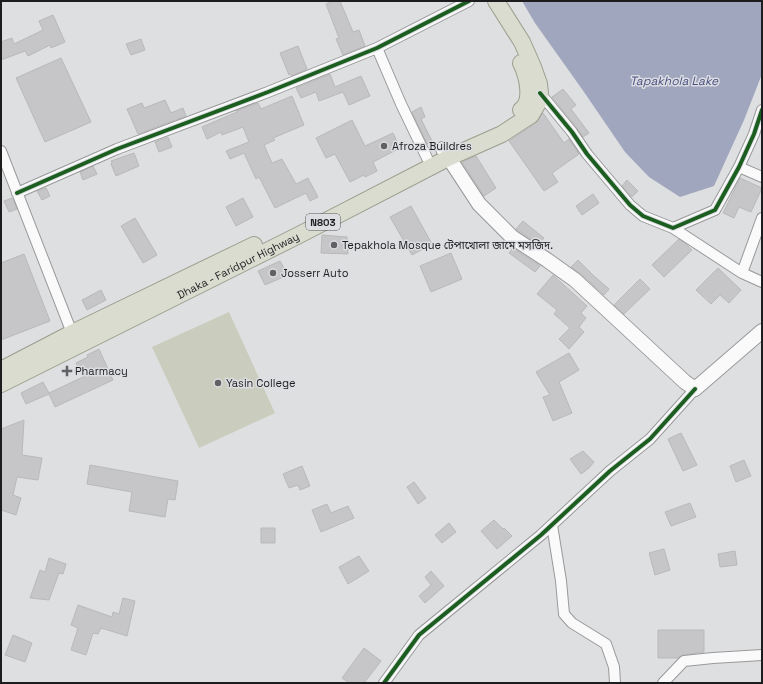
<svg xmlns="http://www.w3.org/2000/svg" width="763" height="684" font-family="'Space Grotesk','Noto Sans Bengali',sans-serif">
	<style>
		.green { fill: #cacdbe }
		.water { fill: #a0a6be }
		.building { fill: #c6c6c8; stroke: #b9b9ba }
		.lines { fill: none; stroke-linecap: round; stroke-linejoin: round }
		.minor-casing { stroke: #99999b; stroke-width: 12 }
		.secondary-casing { stroke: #99999b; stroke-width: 16 }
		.trunk-casing { stroke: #9b9e8e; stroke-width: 18 }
		.minor { stroke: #fafafa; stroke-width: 10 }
		.secondary { stroke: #fafafa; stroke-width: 14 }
		.trunk { stroke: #dadcd0; stroke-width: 16 }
		.cycleway-casing { stroke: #dddee2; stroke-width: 6 }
		.cycleway { stroke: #1b5e20; stroke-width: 4 }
		.poi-dot { fill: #616163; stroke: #dddee2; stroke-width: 1.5 }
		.labels { text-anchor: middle; stroke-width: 3; stroke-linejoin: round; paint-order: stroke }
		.shield { fill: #dddee2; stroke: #57575a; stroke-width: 1 }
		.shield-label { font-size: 10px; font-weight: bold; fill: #1d1d1f }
		.poi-label { font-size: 11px; fill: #1d1d1f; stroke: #dddee2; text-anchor: start }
		.street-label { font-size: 11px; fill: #1d1d1f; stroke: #dddee2 }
		.water-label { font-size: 12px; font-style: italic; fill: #475182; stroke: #dddee2 }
	</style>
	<rect width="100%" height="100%" fill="#dedfe1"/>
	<path class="green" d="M229 312 275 413 199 448 152 347Z"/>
	<path class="water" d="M522 1H762V74L744 120 714 186 680 197 649 177 625 152 584 92 535 23Z"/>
	<path class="building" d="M334 1H340L353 32 359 30 365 46 343 55 336 39 339 38 326 4Z
		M53 15 65 42 51 48 50 45 28 56 25 51 1 60V42L12 38 14 44 43 30 39 21Z
		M141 39 145 50 131 55 126 44Z
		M298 46 307 69 292 76 291 74 289 75 280 53Z
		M61 58 91 122 45 142 16 78Z
		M330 74 335 87 361 76 370 96 349 105 343 92 319 101 316 92 301 98 296 88Z
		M563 89 576 105 571 109 589 133 583 137 577 128 552 97Z
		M292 96 304 125 273 138 275 140 264 145 272 163 282 159 296 184 308 178 318 197 310 201 306 193 275 208 259 177 256 179 244 153 230 159 226 151 249 142 243 127 222 135 221 132 207 139 202 127 237 112 236 111 258 103 261 109Z
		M165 100 171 113 183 108 186 116 138 134 127 109 142 103 144 108Z
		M421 107 425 117 421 119 432 141 427 144 412 112Z
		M543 113 564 143 569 139 579 154 552 173 558 182 544 191 509 141 536 123Z
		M352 120 365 146 393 133 400 148 373 162 377 171 365 177 364 175 350 182 335 154 326 158 316 138Z
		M168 137 172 147 159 152 155 142Z
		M134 153 139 166 116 176 111 164 112 163 111 161Z
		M476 156 496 188 484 196 462 162Z
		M93 166 97 174 83 180 80 172Z
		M740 178 762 188 751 212 739 207 734 218 723 213Z
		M627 180 638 191 632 197 622 186Z
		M46 188 50 196 42 200 37 191Z
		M593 194 599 203 582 215 576 206Z
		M12 198 17 209 9 212 4 201Z
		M243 198 253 217 236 226 226 207Z
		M411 206 432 244 412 255 390 217Z
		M135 218 157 255 143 263 121 226Z
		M523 221 544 238 539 244 516 229Z
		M322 235 347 237 348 254 321 253Z
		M679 239 687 245 692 250 664 277 652 265Z
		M513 248 540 266 535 272 509 253Z
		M451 253 462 279 431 292 420 266Z
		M24 254 50 321 1 340V263Z
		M578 260 594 276 609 289 604 295 581 274 571 267Z
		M280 261 288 275 265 285 258 271Z
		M718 268 741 290 729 303 720 295 711 304 696 290Z
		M553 275 587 306 581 313 586 318 579 327 584 332 569 349 559 339 570 328 554 314 557 310 537 294Z
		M640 279 650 289 624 314 614 305Z
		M101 290 106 300 87 310 82 300Z
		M99 349 113 380 55 407 49 394 26 404 21 393 43 382 49 393 83 377 76 363 88 357 87 355Z
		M569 353 579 370 559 382 572 413 553 421 543 397 550 395 536 372Z
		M24 420 22 455 42 458 38 480 17 477 13 495 21 498 16 515 1 510V429Z
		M681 433 697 465 683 471 668 439Z
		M583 451 594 462 589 468 581 474 570 459Z
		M744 460 751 476 736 482 730 466Z
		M90 465 178 481 175 500 168 499 165 517 129 511 132 492 87 484Z
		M302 466 310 486 300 490 298 485 289 488 283 474Z
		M414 482 426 498 418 504 407 487Z
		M690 503 696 517 671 526 665 512Z
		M327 504 331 513 348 506 354 518 321 532 312 510Z
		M494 520 503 529 504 528 512 536 497 549 481 531Z
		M449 523 456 532 442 543 435 535Z
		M261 528H275V543H261Z
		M664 549 670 570 655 575 649 553Z
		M735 551 737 565 720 567 718 554Z
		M359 556 369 571 348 584 339 567Z
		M49 558 66 564 63 574 59 573 49 600 30 598 40 570 45 572Z
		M431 571 444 586 425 603 419 596 431 585 425 577Z
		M123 598 135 601 127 636 101 628 98 634 93 633 86 655 71 650 78 628 71 625 78 605 112 617 113 612 119 614Z
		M658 630H704V652L683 655 678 658H658Z
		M13 635 32 643 25 662 5 655Z
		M364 648 381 661 364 683H349L342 678Z"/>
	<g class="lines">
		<g class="minor-casing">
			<path id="minor" d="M377 48 401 104 427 158
				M540 93 572 132 587 154 630 205 643 216 673 228 715 210 739 167 754 134 762 110
				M1 151 72 333 75 338
				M739 167 762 177
				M17 193 117 149 268 92 377 48 469 1
				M673 228 742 273 762 282
				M742 273 762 218
				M552 525 561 581 564 614 572 623 606 644 614 667 615 683
				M384 683 419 635 541 535 610 471 650 439 695 389
				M663 683 684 661 713 658 762 655"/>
		</g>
		<g class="secondary-casing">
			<path id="secondary" d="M443 149 479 204 512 237 547 260 575 280 685 382 695 389 762 331"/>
		</g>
		<g class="trunk-casing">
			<g id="trunk">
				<path d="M521 110C534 101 527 75 521 63"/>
				<path d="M1 370 72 333 254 245"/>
				<path id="s1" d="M1 384 299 235 448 158 502 134 531 115 538 103 540 93 539 84 533 67 522 42 496 1"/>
			</g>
		</g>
		<use href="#minor" class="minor"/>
		<use href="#secondary" class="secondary"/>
		<use href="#trunk" class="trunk"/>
		<g class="cycleway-casing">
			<path id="cycleway" d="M540 93 572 132 587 154 630 205 643 216 673 228 715 210 739 167 754 134 762 110
				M17 193 117 149 268 92 377 48 469 1
				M384 683 419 635 541 535 610 471 650 439 695 389"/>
		</g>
		<use href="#cycleway" class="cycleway"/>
	</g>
	<g class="poi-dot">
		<circle cx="384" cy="146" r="4"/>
		<circle cx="334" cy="245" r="4"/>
		<circle cx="273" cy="273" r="4"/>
		<path d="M65 365h4v4h4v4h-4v4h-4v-4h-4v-4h4z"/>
		<circle cx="218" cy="383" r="4"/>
	</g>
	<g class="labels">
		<rect class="shield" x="306" y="214" width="34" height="16" rx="3"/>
		<g class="shield-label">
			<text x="323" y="226">N803</text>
		</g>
		<g class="poi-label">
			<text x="392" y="150">Afroza Buildres</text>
			<text x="342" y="249">Tepakhola Mosque টেপাখোলা জামে মসজিদ.</text>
			<text x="281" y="277">Josserr Auto</text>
			<text x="75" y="375">Pharmacy</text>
			<text x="226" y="387">Yasin College</text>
		</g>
		<g class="street-label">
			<text dy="4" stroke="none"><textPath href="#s1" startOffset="265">Dhaka - Faridpur Highway</textPath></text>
		</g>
		<g class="water-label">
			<text x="674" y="85">Tapakhola Lake</text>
		</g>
	</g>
	<rect width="763" height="684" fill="none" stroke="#1d1d1f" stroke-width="4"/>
</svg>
